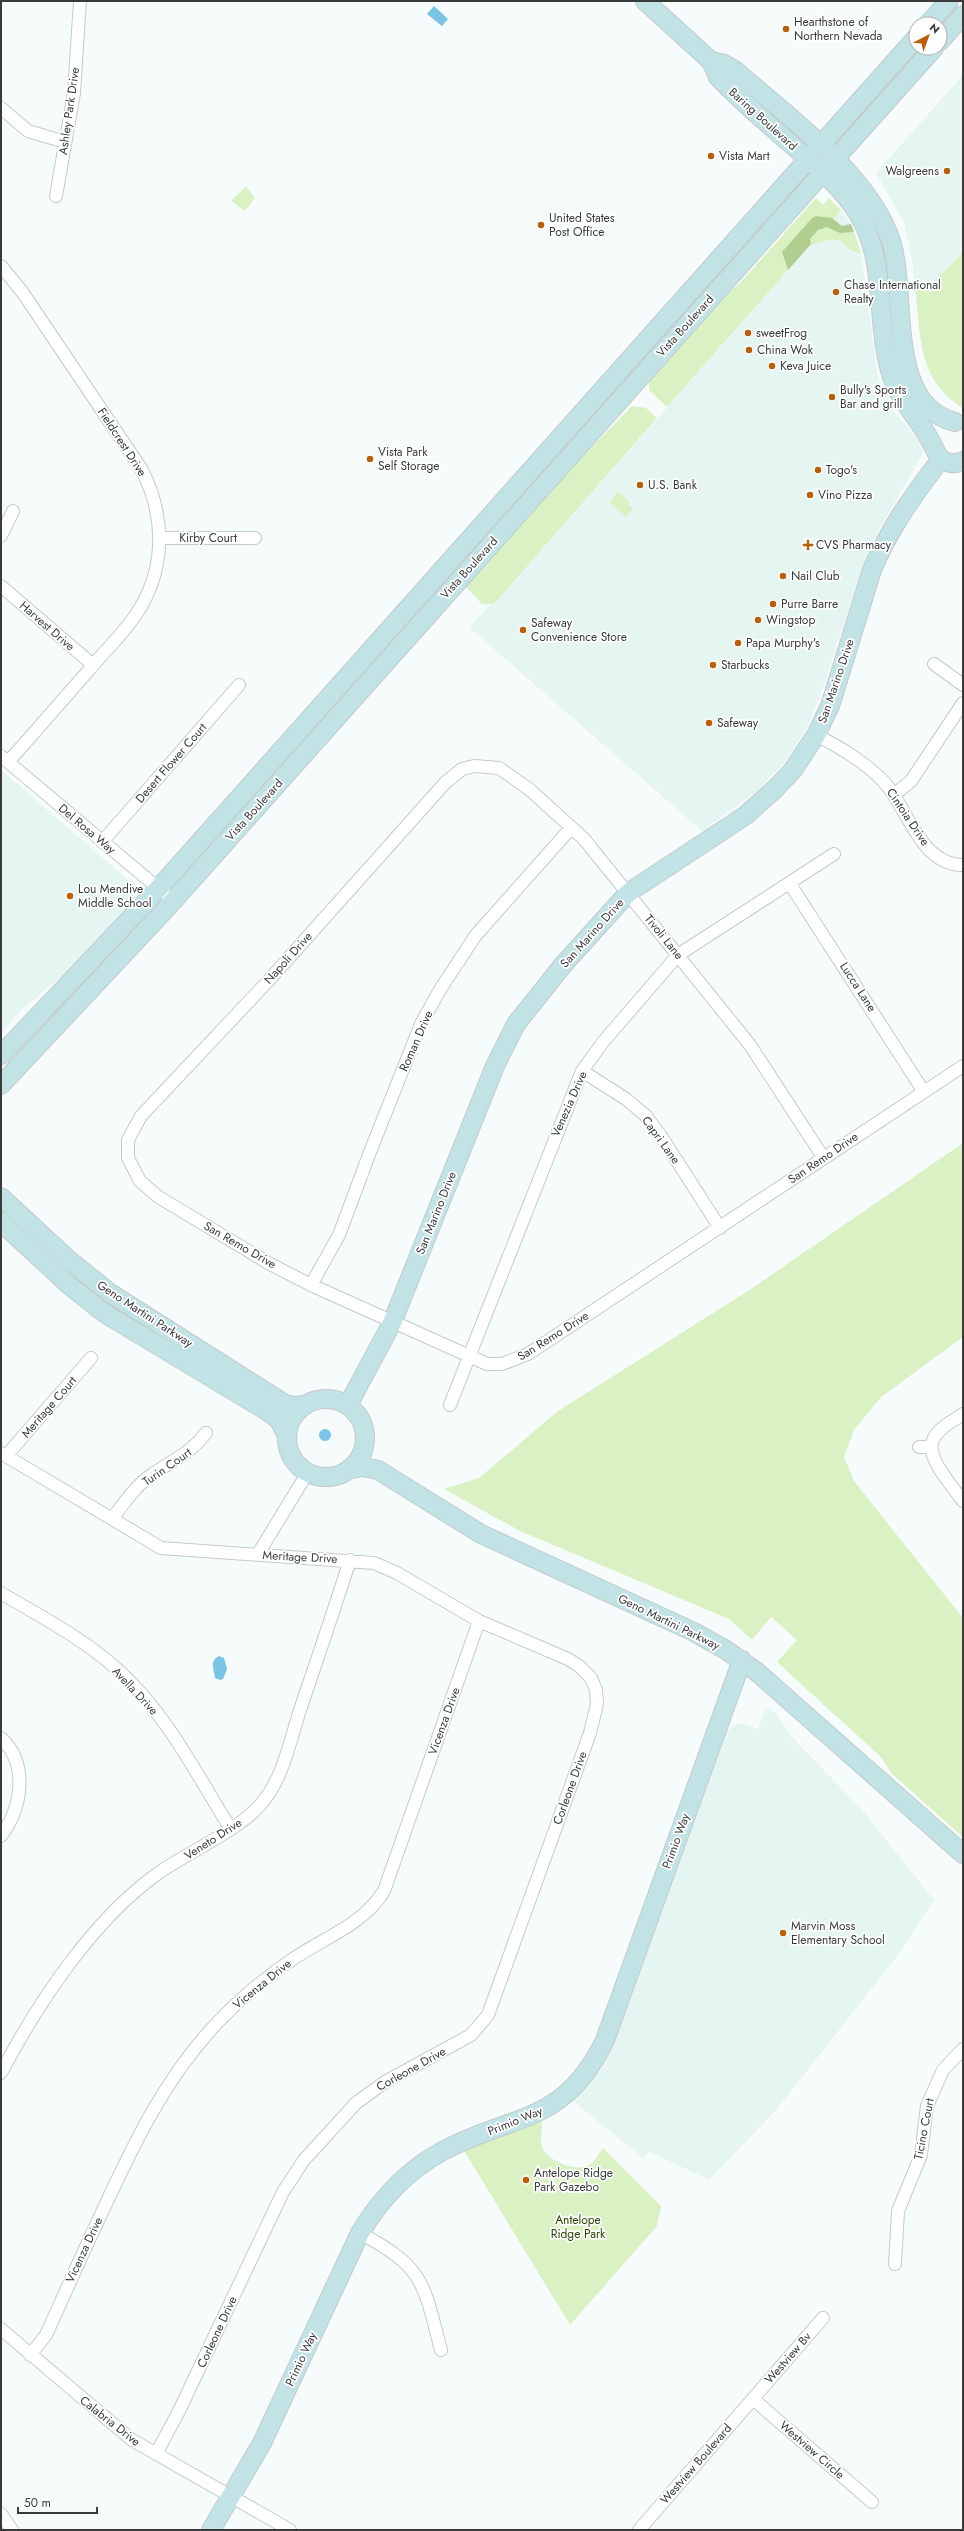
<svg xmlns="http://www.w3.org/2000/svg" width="964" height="2531" font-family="Jost,sans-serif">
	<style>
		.built { fill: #e5f5f1 }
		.green { fill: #daf1c3 }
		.forest { fill: #b1ce90 }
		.water { fill: #7ac4e7 }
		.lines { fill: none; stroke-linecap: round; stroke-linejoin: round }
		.street-casing { stroke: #c4cbc9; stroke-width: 14 }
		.secondary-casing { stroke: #c4cbc9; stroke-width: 20 }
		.street { stroke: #fff; stroke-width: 12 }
		.secondary { stroke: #c1e3e6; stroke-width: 18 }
		.poi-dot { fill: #ba5e07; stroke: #fff; stroke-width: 1.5 }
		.labels { text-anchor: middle; stroke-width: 3.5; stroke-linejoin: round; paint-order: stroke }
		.poi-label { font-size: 12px; fill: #393b3b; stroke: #fff; text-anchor: start }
		.street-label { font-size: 12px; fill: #393b3b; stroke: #fff }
		.park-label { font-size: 12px; fill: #2a4300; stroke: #fff }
	</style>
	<rect width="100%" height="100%" fill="#f6fcfb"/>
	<path class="built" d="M963 75V252L928 288 915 287 912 259 904 222 876 173Z
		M841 210 851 224 862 258 877 374 892 410 909 428 921 445 923 453 870 546 819 699 806 729 786 761 757 791 702 831 469 627 492 603 494 604Z
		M1 770 141 891 137 902 56 981 21 1010 1 1034Z
		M766 1707 777 1715 790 1735 863 1811 934 1900 898 1955 776 2110 709 2180 649 2151 643 2158 573 2101 601 2070 613 2047 725 1730 729 1731 731 1727 739 1723 758 1729Z"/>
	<path class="green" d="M246 186 255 198 245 211 231 201Z
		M816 198 823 205 829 198 841 210 827 226 840 233 854 232 861 253C839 252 850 230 813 245L811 244 667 407 649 390V379L703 316 741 282Z
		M963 252V408C917 380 921 336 915 287L928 288Z
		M632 406 646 408 657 418 494 604H482L465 586 540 500Z
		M618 492 630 502 628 505 633 509 626 517 609 502Z
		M963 1143V1337L881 1397 854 1430 844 1457 854 1481 963 1618V1837L892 1774 881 1757 777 1662 797 1640 771 1617 752 1640 729 1619 520 1531 444 1489 479 1478 558 1411 748 1291Z
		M540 2119C545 2129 538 2138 543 2149 550 2162 576 2172 589 2165 595 2162 599 2153 603 2148L661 2206 657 2226 570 2325 463 2149Z"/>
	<path class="forest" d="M816 216 832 218 842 226 851 224 854 232 840 233 827 227 818 230 810 239 811 244 788 270 782 252 812 218Z"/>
	<path class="water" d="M434 6 448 19 442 26 427 14Z
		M319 1435a6 6 0 1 1 12 0a6 6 0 1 1-12 0Z
		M219 1656 224 1658 227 1669 223 1679 220 1680 215 1678C214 1670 209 1661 219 1656Z"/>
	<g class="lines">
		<g class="street-casing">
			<path id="street" d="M1 108 28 131 65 142
				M56 196 74 93 80 1
				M1 266 23 293 142 470C166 518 166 571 135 616 121 636 103 653 88 671 61 702 35 732 8 762
				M1 536 13 511
				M160 538H255
				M1 586 93 665
				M934 664 963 685
				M816 735C841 748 864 761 884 782 908 808 920 865 963 865
				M1 756 164 893
				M894 795 911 781 963 703
				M102 842 239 685
				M790 884 924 1092
				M582 1071 626 1099 645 1115 661 1136 720 1228
				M823 1157 750 1045 584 839 529 789 499 768 474 766 462 769 445 783 270 979 141 1116 128 1140V1158L140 1181 157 1196 270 1264 311 1285 487 1364H502L528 1354 963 1066
				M311 1285 339 1235 370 1152 421 1024 441 988 476 935 571 828
				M450 1405 582 1071 603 1042 678 955 834 854
				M963 1414C953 1421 938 1428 933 1440 925 1457 953 1487 963 1501
				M919 1447H931
				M1 1453 161 1548 374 1563 397 1573 479 1621 568 1659 579 1666 591 1678 596 1690 597 1704 590 1733 488 2015 471 2035 385 2082 356 2103 304 2160 283 2192 179 2411 156 2454
				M6 1456 91 1358
				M112 1519C124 1503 136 1485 153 1474 174 1459 190 1454 206 1433
				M258 1554 308 1472
				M1 1593C41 1617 83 1638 118 1670 166 1713 196 1773 230 1828
				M1 1738C29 1764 22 1808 1 1836
				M1 2073C38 2003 92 1921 157 1874 186 1853 238 1831 261 1804 283 1779 290 1741 300 1710 317 1660 334 1610 350 1560
				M360 2233C425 2268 423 2282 441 2350
				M895 2264 898 2211 921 2155 927 2106 943 2070 963 2049
				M1 2329 132 2440 290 2530
				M30 2355 46 2335C65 2293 84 2250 104 2208 135 2141 166 2077 217 2023 240 1999 266 1977 293 1959 325 1937 363 1925 384 1891L479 1621
				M753 2399 872 2502
				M1 2514 12 2530
				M639 2530 823 2318"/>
		</g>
		<g class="secondary-casing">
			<path id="secondary" d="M645 1 711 61 724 64 736 71C788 117 872 177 892 244 907 295 886 405 955 422
				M928 24 949 1
				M940 41 963 15
				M711 61 718 77C743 103 771 127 799 151 819 169 842 188 857 212 889 262 874 322 892 377 901 404 924 423 935 450
				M935 450C940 462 951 466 963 461
				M1 1055 150 898 916 38
				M1 1085 165 910 934 48
				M1 1197 69 1260 110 1293 285 1404 294 1406 304 1405
				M1 1222 69 1285 104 1313 267 1411 279 1420 286 1434
				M287 1438a39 39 0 1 1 78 0a39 39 0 1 1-78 0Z
				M348 1405 392 1323 495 1066 516 1024 563 965 628 893 746 815 776 788 793 770 816 735 830 706 872 570C889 529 914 494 941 459
				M349 1469 363 1467 378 1470 481 1534 694 1632 726 1650 757 1672 963 1854
				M211 2530 262 2443 360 2233C380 2200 406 2171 441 2152 512 2113 564 2126 605 2040L742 1660"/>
		</g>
		<use href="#street" class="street"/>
		<use href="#secondary" class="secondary"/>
	</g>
	<g class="poi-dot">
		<circle cx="786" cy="29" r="4"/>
		<circle cx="711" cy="156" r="4"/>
		<circle cx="947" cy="171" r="4"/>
		<circle cx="541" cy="225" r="4"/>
		<circle cx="836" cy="292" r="4"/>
		<circle cx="748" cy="333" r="4"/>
		<circle cx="749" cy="350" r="4"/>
		<circle cx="772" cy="366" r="4"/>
		<circle cx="832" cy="397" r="4"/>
		<circle cx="370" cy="459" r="4"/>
		<circle cx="818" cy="470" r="4"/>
		<circle cx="640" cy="485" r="4"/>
		<circle cx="810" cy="495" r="4"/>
		<path d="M806 539h4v4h4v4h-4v4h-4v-4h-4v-4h4z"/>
		<circle cx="783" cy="576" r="4"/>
		<circle cx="773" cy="604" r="4"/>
		<circle cx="758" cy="620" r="4"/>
		<circle cx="523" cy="630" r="4"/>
		<circle cx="738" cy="643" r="4"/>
		<circle cx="713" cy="665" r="4"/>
		<circle cx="709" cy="723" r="4"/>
		<circle cx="70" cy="896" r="4"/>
		<circle cx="783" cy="1933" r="4"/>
		<circle cx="526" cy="2180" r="4"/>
	</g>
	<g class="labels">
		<g class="poi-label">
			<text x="794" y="26">Hearthstone of<tspan x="794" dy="14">Northern Nevada</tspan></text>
			<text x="719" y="160">Vista Mart</text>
			<text x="939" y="175" text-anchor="end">Walgreens</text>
			<text x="549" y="222">United States<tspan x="549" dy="14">Post Office</tspan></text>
			<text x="844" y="289">Chase International<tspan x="844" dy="14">Realty</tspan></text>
			<text x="756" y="337">sweetFrog</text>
			<text x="757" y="354">China Wok</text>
			<text x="780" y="370">Keva Juice</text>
			<text x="840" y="394">Bully's Sports<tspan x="840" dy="14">Bar and grill</tspan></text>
			<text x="378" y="456">Vista Park<tspan x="378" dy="14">Self Storage</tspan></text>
			<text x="826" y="474">Togo's</text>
			<text x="648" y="489">U.S. Bank</text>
			<text x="818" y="499">Vino Pizza</text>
			<text x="816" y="549">CVS Pharmacy</text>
			<text x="791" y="580">Nail Club</text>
			<text x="781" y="608">Purre Barre</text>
			<text x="766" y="624">Wingstop</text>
			<text x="531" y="627">Safeway<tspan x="531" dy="14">Convenience Store</tspan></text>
			<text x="746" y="647">Papa Murphy's</text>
			<text x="721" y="669">Starbucks</text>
			<text x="717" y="727">Safeway</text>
			<text x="78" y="893">Lou Mendive<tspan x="78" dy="14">Middle School</tspan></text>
			<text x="791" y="1930">Marvin Moss<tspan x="791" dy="14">Elementary School</tspan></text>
			<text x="534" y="2177">Antelope Ridge<tspan x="534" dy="14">Park Gazebo</tspan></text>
		</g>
		<g class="street-label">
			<text transform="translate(69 111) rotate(-82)" y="4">Ashley Park Drive</text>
			<text transform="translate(763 119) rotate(42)" y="4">Baring Boulevard</text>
			<text transform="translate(685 326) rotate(-48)" y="4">Vista Boulevard</text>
			<text transform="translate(122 442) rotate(57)" y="4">Fieldcrest Drive</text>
			<text x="208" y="542">Kirby Court</text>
			<text transform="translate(469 568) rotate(-48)" y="4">Vista Boulevard</text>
			<text transform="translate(47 626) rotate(41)" y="4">Harvest Drive</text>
			<text transform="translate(836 681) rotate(-71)" y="4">San Marino Drive</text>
			<text transform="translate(171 763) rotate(-49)" y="4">Desert Flower Court</text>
			<text transform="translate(254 810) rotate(-48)" y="4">Vista Boulevard</text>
			<text transform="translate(908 817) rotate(56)" y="4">Cintoia Drive</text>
			<text transform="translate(87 829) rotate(40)" y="4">Del Rosa Way</text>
			<text transform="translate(592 933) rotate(-48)" y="4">San Marino Drive</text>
			<text transform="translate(664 937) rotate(51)" y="4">Tivoli Lane</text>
			<text transform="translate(288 958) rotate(-48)" y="4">Napoli Drive</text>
			<text transform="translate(858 987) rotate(57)" y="4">Lucca Lane</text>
			<text transform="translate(416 1041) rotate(-66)" y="4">Roman Drive</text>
			<text transform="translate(569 1104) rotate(-66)" y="4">Venezia Drive</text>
			<text transform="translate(661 1140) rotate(54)" y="4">Capri Lane</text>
			<text transform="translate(823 1158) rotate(-34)" y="4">San Remo Drive</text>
			<text transform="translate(436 1213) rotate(-68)" y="4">San Marino Drive</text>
			<text transform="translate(240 1245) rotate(30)" y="4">San Remo Drive</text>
			<text transform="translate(145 1314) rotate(33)" y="4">Geno Martini Parkway</text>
			<text transform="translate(553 1336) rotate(-32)" y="4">San Remo Drive</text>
			<text transform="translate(49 1407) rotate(-49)" y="4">Meritage Court</text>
			<text transform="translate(167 1467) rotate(-35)" y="4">Turin Court</text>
			<text transform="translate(300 1557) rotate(3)" y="4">Meritage Drive</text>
			<text transform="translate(669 1622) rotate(26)" y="4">Geno Martini Parkway</text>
			<text transform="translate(135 1691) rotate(47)" y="4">Avella Drive</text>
			<text transform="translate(444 1721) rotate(-70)" y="4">Vicenza Drive</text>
			<text transform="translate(570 1788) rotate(-70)" y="4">Corleone Drive</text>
			<text transform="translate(213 1839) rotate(-33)" y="4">Veneto Drive</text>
			<text transform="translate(676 1841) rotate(-70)" y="4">Primio Way</text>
			<text transform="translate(262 1984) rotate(-39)" y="4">Vicenza Drive</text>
			<text transform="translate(411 2069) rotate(-29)" y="4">Corleone Drive</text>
			<text transform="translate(515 2121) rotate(-22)" y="4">Primio Way</text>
			<text transform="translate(924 2129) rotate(-79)" y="4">Ticino Court</text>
			<text transform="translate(84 2250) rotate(-65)" y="4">Vicenza Drive</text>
			<text transform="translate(217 2332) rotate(-65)" y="4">Corleone Drive</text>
			<text transform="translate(788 2358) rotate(-49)" y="4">Westview Bv</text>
			<text transform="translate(301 2359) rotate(-65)" y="4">Primio Way</text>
			<text transform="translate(110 2421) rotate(38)" y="4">Calabria Drive</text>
			<text transform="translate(812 2450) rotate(41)" y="4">Westview Circle</text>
			<text transform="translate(696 2464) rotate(-49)" y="4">Westview Boulevard</text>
		</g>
		<g class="park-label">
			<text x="578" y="2224">Antelope<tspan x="578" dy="14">Ridge Park</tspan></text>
		</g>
	</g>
	<rect width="964" height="2531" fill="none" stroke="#393b3b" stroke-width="4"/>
	<g transform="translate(928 36) rotate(41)"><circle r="19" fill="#ffffff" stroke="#b0b1b1"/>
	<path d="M0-3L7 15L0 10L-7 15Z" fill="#ba5e07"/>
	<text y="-6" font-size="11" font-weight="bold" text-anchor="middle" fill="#393b3b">N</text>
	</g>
	<path d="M18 2507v6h79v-6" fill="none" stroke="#393b3b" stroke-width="2"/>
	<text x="24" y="2507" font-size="12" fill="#393b3b" stroke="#ffffff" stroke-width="3" paint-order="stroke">50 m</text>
</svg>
